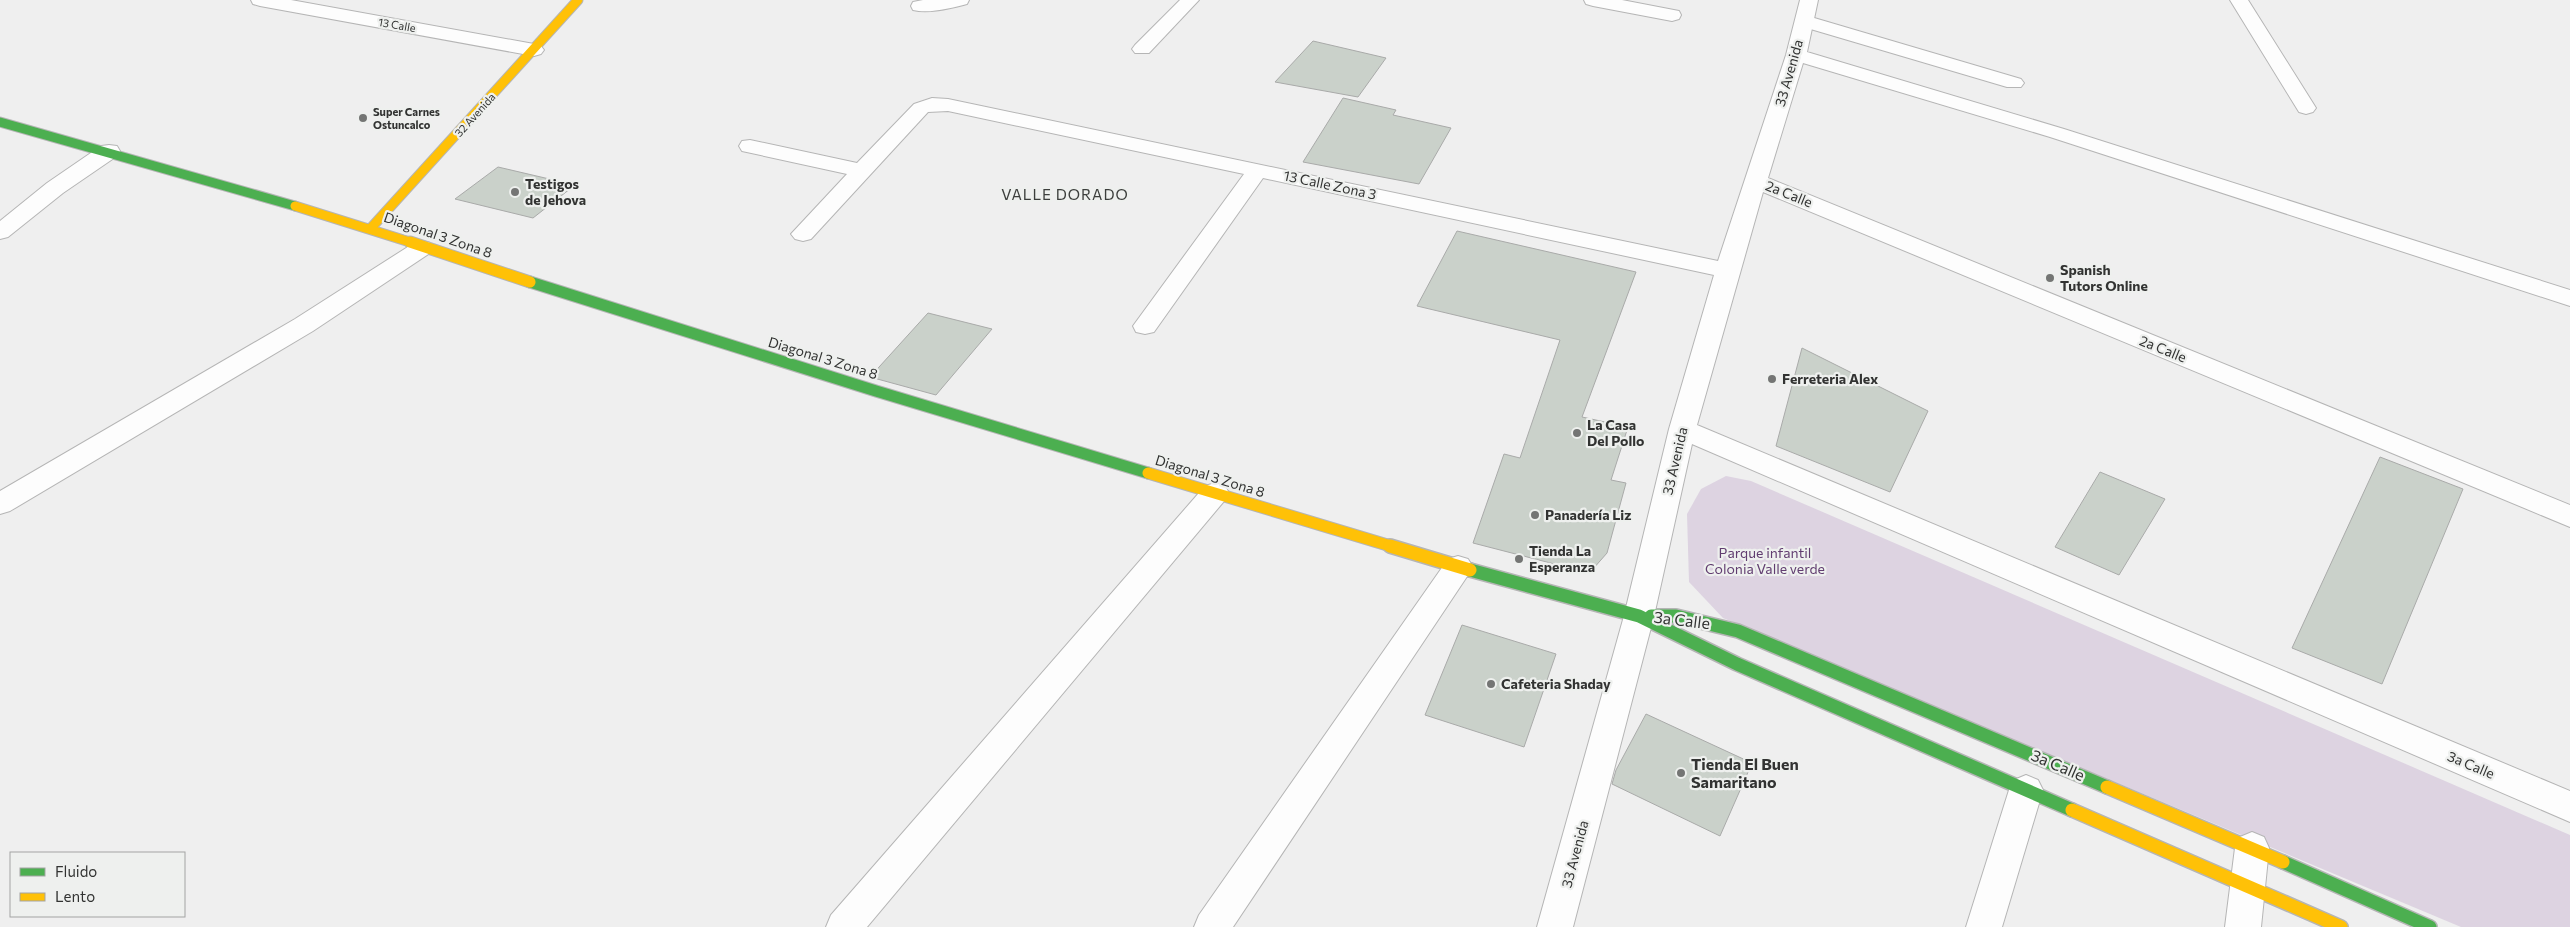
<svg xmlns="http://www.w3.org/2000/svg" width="2570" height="927" font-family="Commissioner,sans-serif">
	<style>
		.green { fill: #ddd3e1 }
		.building { fill: #cad1ca; stroke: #a9aaa9 }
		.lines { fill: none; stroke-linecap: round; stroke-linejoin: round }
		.lane-casing { stroke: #b5b5b5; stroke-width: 2 }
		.street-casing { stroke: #b5b5b5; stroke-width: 2 }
		.fast-far2-casing { stroke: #b5b5b5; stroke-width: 11 }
		.fast-far1-casing { stroke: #b5b5b5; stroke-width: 13 }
		.fast-casing { stroke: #b5b5b5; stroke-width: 16 }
		.slow-far2-casing { stroke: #b5b5b5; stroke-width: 11 }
		.slow-far1-casing { stroke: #b5b5b5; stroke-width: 13 }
		.slow-casing { stroke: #b5b5b5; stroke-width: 16 }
		.lane { fill: #fdfdfd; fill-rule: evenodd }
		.street { fill: #fdfdfd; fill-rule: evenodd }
		.fast-far2 { stroke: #4caf50; stroke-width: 9 }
		.fast-far1 { stroke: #4caf50; stroke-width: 11 }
		.fast { stroke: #4caf50; stroke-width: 13 }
		.slow-far2 { stroke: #ffc107; stroke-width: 9 }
		.slow-far1 { stroke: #ffc107; stroke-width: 11 }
		.slow { stroke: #ffc107; stroke-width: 13 }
		.poi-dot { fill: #747574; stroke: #eef0ee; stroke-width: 2 }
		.labels { text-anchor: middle; stroke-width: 4.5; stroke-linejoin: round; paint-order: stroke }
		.far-street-label { font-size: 11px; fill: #323332; stroke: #eef0ee }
		.far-poi-label { font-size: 11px; font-weight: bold; fill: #323332; stroke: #eef0ee; text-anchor: start }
		.street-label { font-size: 14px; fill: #323332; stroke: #eef0ee }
		.poi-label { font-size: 14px; font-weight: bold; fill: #323332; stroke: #eef0ee; text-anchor: start }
		.park-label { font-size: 14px; fill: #613d70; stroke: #eef0ee }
		.neighbourhood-label { font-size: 15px; letter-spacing: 1px; fill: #3c3e3c; stroke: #eef0ee }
		.near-street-label { font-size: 16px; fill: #323332; stroke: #eef0ee }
		.near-poi-label { font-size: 16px; font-weight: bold; fill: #323332; stroke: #eef0ee; text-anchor: start }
	</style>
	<rect width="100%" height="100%" fill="#efefef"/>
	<path class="green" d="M1726 476 1751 481 2570 835V927H2461L1723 618 1689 582 1687 514 1701 489Z"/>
	<path class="building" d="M1313 41 1386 58 1358 97 1275 82Z
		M1343 98 1396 110 1393 115 1451 128 1419 184 1303 162Z
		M498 167 575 185 533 218 455 199Z
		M1457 231 1636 272 1582 417 1628 427 1611 480 1626 483 1607 553 1593 569 1566 567 1473 543 1504 454 1520 458 1560 340 1417 306Z
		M928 313 992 329 936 395 870 377Z
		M1802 348 1928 411 1890 492 1776 446Z
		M2380 457 2463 489 2382 684 2292 648Z
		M2100 472 2165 499 2119 575 2055 547Z
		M1462 625 1556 654 1524 747 1425 715Z
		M1646 714 1752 763 1720 836 1612 784 1616 770Z"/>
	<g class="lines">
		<g class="lane-casing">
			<path id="lane" d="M2230 0H2248L2316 108 2313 112 2306 114 2299 112Z
				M1804 15 2021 79 2024 83 2021 87H2007L1797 25 1795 21 1797 17Z
				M109 145 117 146 120 151 117 156 63 193 8 237 0 239V221L47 183 101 146Z"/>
		</g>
		<g class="street-casing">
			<path id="street" d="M251 0H291L534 44 541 46 544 50 541 54 534 56 260 6 253 4Z
				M923 0H969L967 4C951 8 929 14 913 10L911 6 913 2Z
				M1180 0H1199L1149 53H1135L1132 49 1135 45Z
				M1584 0H1622L1679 11 1681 15 1679 19 1672 21 1593 6 1586 4Z
				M1800 0H1818L1807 52 2064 129 2570 290V306L2050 137 1803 63 1768 178 2570 505V527L1763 192 1697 425 2570 791V822L1692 444 1654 616 1573 927H1537L1624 616 1669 429 1714 275 1263 178 1154 332 1145 334 1136 332 1133 326 1244 174 948 111 928 112 811 239 803 241 795 239 791 234 847 174 742 151 739 146 742 141 750 140 857 163 914 104 932 98 948 99 1718 261 1786 55Z
				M422 241 430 243 434 248 430 253 313 331 10 511 0 514V491L295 319 414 243Z
				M1215 483 1225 486 1229 493 1225 500 867 927H826L831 915 1205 486Z
				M1458 556 1468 559 1473 567 1468 575 1233 927H1194L1199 915 1448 559Z
				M2026 775 2038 780 2043 790 2002 927H1966L2009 790 2014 780Z
				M2252 832 2264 837 2269 848 2261 927H2225L2235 848 2240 837Z"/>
		</g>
		<g class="fast-far2-casing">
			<path id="fast-far2" d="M0 122 295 206"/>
		</g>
		<g class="fast-far1-casing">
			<path id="fast-far1" d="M530 282 876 391 1148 473"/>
		</g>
		<g class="fast-casing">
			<path id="fast" d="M1470 570 1639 616 1737 664 2072 810
				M1651 616H1676L1738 631 2107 787
				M2283 862 2430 927"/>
		</g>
		<g class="slow-far2-casing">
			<path id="slow-far2" d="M295 206 413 243
				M371 228 578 0"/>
		</g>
		<g class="slow-far1-casing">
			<path id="slow-far1" d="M410 242 530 282
				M1148 473 1394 547"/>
		</g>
		<g class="slow-casing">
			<path id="slow" d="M1390 546 1470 570
				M2107 787 2283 862
				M2072 810 2341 927"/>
		</g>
		<use href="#lane" class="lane"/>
		<use href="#street" class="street"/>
		<use href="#fast-far2" class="fast-far2"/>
		<use href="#fast-far1" class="fast-far1"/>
		<use href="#fast" class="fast"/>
		<use href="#slow-far2" class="slow-far2"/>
		<use href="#slow-far1" class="slow-far1"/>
		<use href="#slow" class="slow"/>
	</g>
	<g class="poi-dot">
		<circle cx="363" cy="118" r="5"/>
		<circle cx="515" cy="192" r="5"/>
		<circle cx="2050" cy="278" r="5"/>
		<circle cx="1772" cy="379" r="5"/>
		<circle cx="1577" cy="433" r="5"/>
		<circle cx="1535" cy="515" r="5"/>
		<circle cx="1519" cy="559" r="5"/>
		<circle cx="1491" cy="684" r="5"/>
		<circle cx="1681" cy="773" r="5"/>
	</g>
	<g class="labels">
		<g class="far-street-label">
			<text transform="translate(397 25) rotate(10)" y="4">13 Calle</text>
			<text transform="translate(475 115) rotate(-48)" y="4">32 Avenida</text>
		</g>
		<g class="far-poi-label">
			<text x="373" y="116">Super Carnes<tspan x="373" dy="13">Ostuncalco</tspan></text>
		</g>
		<g class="street-label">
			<text transform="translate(1789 73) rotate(-74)" y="5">33 Avenida</text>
			<text transform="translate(1330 185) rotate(12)" y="5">13 Calle Zona 3</text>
			<text transform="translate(1789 194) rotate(22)" y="5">2a Calle</text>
			<text transform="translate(438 235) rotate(19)" y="5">Diagonal 3 Zona 8</text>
			<text transform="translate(2163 349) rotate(22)" y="5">2a Calle</text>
			<text transform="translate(823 358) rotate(17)" y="5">Diagonal 3 Zona 8</text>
			<text transform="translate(1675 461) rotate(-77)" y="5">33 Avenida</text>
			<text transform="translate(1210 476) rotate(17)" y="5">Diagonal 3 Zona 8</text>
			<text transform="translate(2471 765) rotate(23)" y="5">3a Calle</text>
			<text transform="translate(1575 854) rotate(-75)" y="5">33 Avenida</text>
		</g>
		<g class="poi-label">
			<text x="525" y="189">Testigos<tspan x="525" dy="16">de Jehova</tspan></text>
			<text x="2060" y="275">Spanish<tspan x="2060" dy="16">Tutors Online</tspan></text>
			<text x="1782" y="384">Ferreteria Alex</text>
			<text x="1587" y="430">La Casa<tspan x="1587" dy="16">Del Pollo</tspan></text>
			<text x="1545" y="520">Panadería Liz</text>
			<text x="1529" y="556">Tienda La<tspan x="1529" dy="16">Esperanza</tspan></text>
			<text x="1501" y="689">Cafeteria Shaday</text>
		</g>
		<g class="park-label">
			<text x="1765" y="558">Parque infantil<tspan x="1765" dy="16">Colonia Valle verde</tspan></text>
		</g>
		<g class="neighbourhood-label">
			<text x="1065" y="200">VALLE DORADO</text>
		</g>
		<g class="near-street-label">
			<text transform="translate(1682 620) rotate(7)" y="6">3a Calle</text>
			<text transform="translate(2058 765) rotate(23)" y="6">3a Calle</text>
		</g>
		<g class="near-poi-label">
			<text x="1691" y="770">Tienda El Buen<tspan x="1691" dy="18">Samaritano</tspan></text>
		</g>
	</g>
	<rect x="10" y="852" width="175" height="65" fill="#eef0ee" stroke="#a3a4a3"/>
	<rect x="20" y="868" width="25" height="8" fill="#4caf50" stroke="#a3a4a3"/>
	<text x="55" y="877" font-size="15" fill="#323332">Fluido</text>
	<rect x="20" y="893" width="25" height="8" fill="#ffc107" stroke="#a3a4a3"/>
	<text x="55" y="902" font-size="15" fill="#323332">Lento</text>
</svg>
